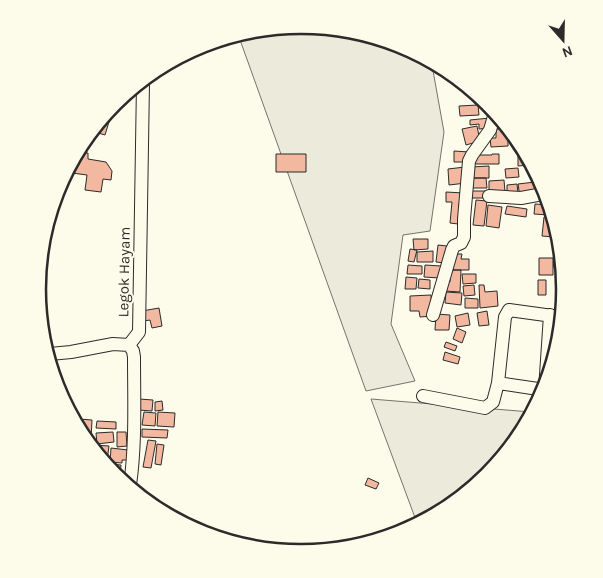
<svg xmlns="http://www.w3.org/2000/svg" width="603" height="578" font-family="Karla,sans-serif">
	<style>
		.green { fill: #ecebdb; stroke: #74746e }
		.building { fill: #f2b8a0; stroke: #2b2b2b }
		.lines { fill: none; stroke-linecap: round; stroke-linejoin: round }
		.minor-casing { stroke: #2b2b2b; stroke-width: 14 }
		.minor { stroke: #fdfbea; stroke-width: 12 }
		.labels { text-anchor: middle; stroke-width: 4; stroke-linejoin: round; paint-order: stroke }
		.street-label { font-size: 15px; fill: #2b2b2b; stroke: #fdfbea }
		.rim { fill: none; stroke: #2b2b2b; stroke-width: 2.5 }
	</style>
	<rect width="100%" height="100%" fill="#fdfbea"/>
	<path class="green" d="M302 25 403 45 432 65 444 132 430 231 403 235 391 324 415 381 366 391 239 37Z
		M371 399 531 412 488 476 417 523Z"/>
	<path class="building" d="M478 105 479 115 460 116 459 106Z
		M107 114 111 115 105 135 95 132Z
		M490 118V128L479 129V124L470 125V120Z
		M477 126 480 141 466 145 462 129Z
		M496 129H501L502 133H507V131L514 141H508V146L491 147 490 138H496Z
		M454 151 469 152V162H454Z
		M82 153H88V159L106 162 112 171 111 180 103 179 101 192 85 190 87 175 72 173 74 164 78 157H81Z
		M276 154H306V172H276Z
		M492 154H499V164H474V155H492Z
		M518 156H524L530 165 518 166Z
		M489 166V178H471V167Z
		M465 167 466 183 449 185 448 169Z
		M518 168 519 177 506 178 505 169Z
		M469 178H486L487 188H469Z
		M504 180 505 192 489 193V181Z
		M535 182 536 195 520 197 518 184Z
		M517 184 518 193 507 194V185Z
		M472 191H486V198H472Z
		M446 192 464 193 463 204H459L458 224 450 223 452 202H446Z
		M476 200 487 201 484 226 473 225Z
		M535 204 549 205V215L534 214Z
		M488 205 502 207 499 228 486 226Z
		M507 206 527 209 526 217 505 214Z
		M544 217 551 218 554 232V237L542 236Z
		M413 239H428V249L414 250Z
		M438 245 447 246 445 263 436 262Z
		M410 249 417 250 414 262 408 261Z
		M433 251V262H417V252Z
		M454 254H462L461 259H469V270H453Z
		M539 258H553V275H539Z
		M408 265 422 266V274H407Z
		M425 265 441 266 440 278 424 277Z
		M450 270H461L460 292 445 291V282H450Z
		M462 274H476V283L463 284Z
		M406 277 417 278 416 289H405Z
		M419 279 430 280V289L418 288Z
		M538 280H546V295H538Z
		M474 285 475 295 464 296 463 286Z
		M479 285H484L485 292 497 291 498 306 480 308Z
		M446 292 462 293 461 305 445 303Z
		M431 295 432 316 420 317 419 311H410V296Z
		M465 298 478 299V308H465Z
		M159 308 162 326 152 328 150 320 144 321 142 311Z
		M487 311 489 325 479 326 477 313Z
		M468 313 470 325 457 327 455 316Z
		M436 314 450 315 449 330H435Z
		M457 328 466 332 462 343 453 339Z
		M446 342 457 346 455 351 444 347Z
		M445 352 460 357 458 364 443 360Z
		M139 399 153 400 152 411 138 410Z
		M162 401 163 410 155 411V402Z
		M144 412 156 413 155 426 142 425Z
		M158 412 175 413 174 427 157 426Z
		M79 419 92 420 91 440 78 421Z
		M97 421 116 422V429L96 428Z
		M142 429 168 430 167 438 142 437Z
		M113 432 114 442 97 444 96 433Z
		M117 432H126L127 446 117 447Z
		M148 440 156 441 151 468 143 467Z
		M157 444 164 445 161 465 155 464Z
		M94 445 109 446 107 461 105 460Z
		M111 448 128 450 127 460H122V463L110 462Z
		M109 464 121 465 120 475H114L109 467Z
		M368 478 379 483 376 489 365 485Z"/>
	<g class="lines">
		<g class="minor-casing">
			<path id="minor" d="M489 196 521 198 543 194 547 195
				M560 260V265L561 266
				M433 315 452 250 454 246 461 243 464 237V219L469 161 472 155 490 130 495 113
				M129 345 139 332 143 83
				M129 345 133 351 134 357C134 399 136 443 130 485
				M50 354 71 352 113 344 129 345
				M498 383 545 390
				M545 390 550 315
				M423 396 485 408 493 402 498 383 505 317 509 310 560 317"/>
		</g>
		<use href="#minor" class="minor"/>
	</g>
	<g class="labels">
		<g class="street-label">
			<text transform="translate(124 272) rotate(-89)" y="5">Legok Hayam</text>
		</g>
	</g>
	<path d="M0 0H603V578H0ZM46 289a255 255 0 1 1 510 0a255 255 0 1 1-510 0Z" fill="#fdfbea" fill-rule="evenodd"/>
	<path class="rim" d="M46 289a255 255 0 1 1 510 0a255 255 0 1 1-510 0Z"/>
	<g transform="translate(563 40) rotate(160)" stroke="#fdfbea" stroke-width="4" paint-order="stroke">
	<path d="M0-4L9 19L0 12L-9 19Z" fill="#2b2b2b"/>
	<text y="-8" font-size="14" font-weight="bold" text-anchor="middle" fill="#2b2b2b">N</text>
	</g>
</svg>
